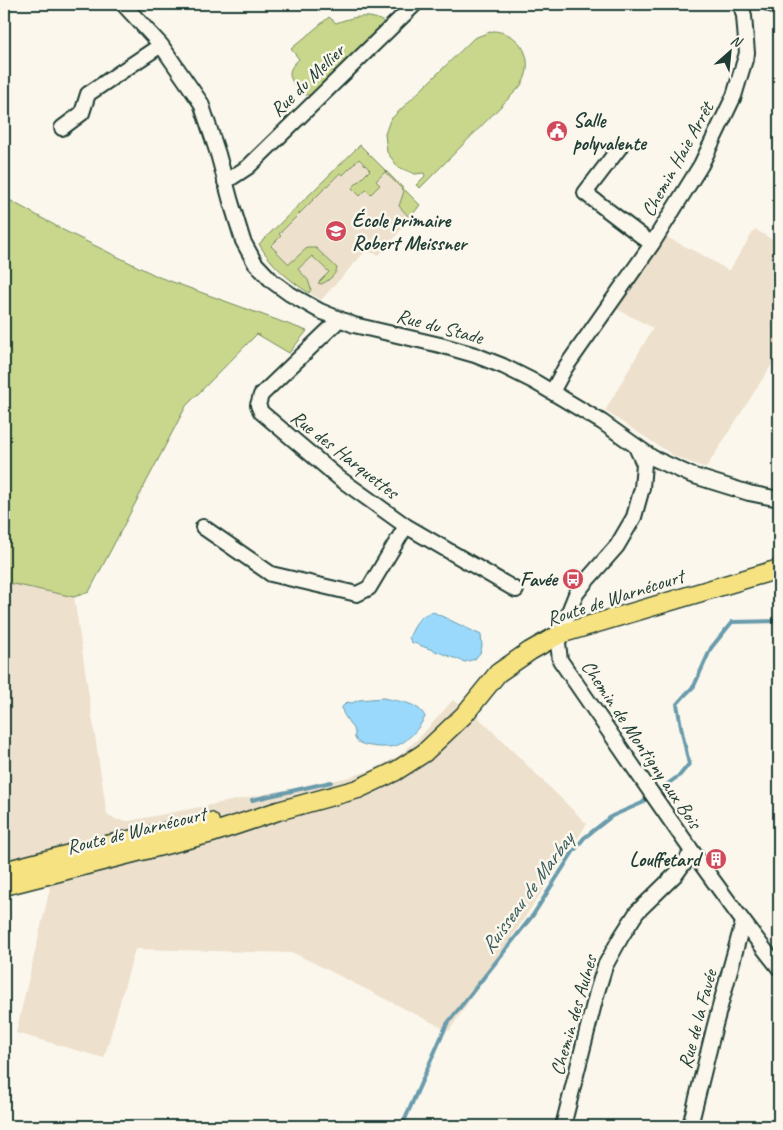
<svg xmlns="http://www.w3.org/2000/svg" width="783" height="1130" font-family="Caveat,sans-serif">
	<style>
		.built { fill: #ede0cc }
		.green { fill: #c8d78b; stroke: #748a60 }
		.water { fill: #9bd9fc; stroke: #699bac }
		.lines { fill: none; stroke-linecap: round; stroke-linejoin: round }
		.stream { stroke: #699bac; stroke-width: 4 }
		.minor-casing { stroke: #1f3d34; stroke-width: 18 }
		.major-casing { stroke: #1f3d34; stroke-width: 21 }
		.minor { stroke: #fbf7ec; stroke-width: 14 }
		.major { stroke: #f6e281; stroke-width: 18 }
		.labels { text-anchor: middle; stroke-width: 5; stroke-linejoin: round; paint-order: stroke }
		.street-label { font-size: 20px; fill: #1f3d34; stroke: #fbf7ec }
		.poi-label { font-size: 20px; font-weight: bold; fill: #1f3d34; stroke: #fbf7ec; text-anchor: start }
		.water-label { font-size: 21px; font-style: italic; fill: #385c5c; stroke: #fbf7ec }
	</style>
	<rect width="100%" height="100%" fill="#fbf7ec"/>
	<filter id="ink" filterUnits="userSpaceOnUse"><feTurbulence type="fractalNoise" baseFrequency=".02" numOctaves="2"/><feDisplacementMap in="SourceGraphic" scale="10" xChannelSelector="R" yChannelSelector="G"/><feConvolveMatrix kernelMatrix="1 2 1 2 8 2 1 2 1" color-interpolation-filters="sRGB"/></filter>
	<g filter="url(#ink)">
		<path class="built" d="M360 145 420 205 385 250 378 255 367 251 362 255 321 300 287 278 273 264 259 244Z
			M755 229 779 244V353L706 468 676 457 605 411 653 328 617 309 666 237 699 253 729 271Z
			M4 582 74 597 107 815 118 820 129 821 346 778 372 770 400 755 421 736 453 700 479 718 587 824 449 1031 294 953 135 949 104 1058 16 1033 50 888 14 863 4 865Z"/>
		<path class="green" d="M329 17 336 23C352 17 368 13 384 22L311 95C307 95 306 95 303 94 298 91 289 79 290 73 290 68 295 63 299 59L291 49Z
			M493 31C496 31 501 32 504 33 525 40 533 63 523 82 521 86 517 90 513 94L420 188 416 185 425 176 424 173 415 174 398 167 387 152 385 134 390 120 474 38Z
			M360 145 420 205 410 218 399 206 404 191 385 172 376 181 380 185 371 194 366 190 360 196 352 188 370 170 359 159 343 175 340 173 279 234 281 236 271 246 289 264 307 248H316L337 268C336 275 327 282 321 284L318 283 329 272 312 256 298 269 308 280 311 289 309 293C289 280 271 265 259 244Z
			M4 197 65 231 159 277 307 331 289 353 257 334 186 406 89 592 74 597 4 582Z"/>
		<path class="water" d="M433 612 481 635 482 646 480 653 475 659 465 662 411 642 409 637C417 623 417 616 433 612Z
			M383 698C396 701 419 702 425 717 420 727 408 741 398 745 390 749 360 747 356 740 354 737 355 735 355 732L343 713 342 707 347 702 352 703 359 700Z"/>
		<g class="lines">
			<path class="stream" d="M655 793 680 775 689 764 682 732 677 704 685 695 694 686 711 648 732 622 779 621
				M252 800 331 782
				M402 1126 447 1024 533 915 573 852 584 838 612 816 642 803 649 797"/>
			<g class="minor-casing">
				<path id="minor" d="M123 4 161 45 201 103 218 154 231 202 243 241 255 263 272 281 290 294 320 311 354 325 440 345 475 355 503 366 535 382 602 422 653 458 691 475 749 493 779 499
					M770 4 779 7
					M62 128 82 113 88 94 161 45
					M620 147 585 193 652 244
					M225 182 248 167 415 4
					M340 319 261 395 258 405 261 412 339 478 406 526 516 590
					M552 392 565 368 652 244 701 165 734 96 747 53 744 16 741 4
					M636 447 644 464 642 488 634 517 617 546 587 580 576 594 560 634 558 643 560 660C632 764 701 869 779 968
					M203 527 271 574 357 594 369 588 406 526
					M563 1126 597 992 605 966 621 937 637 912 676 874 692 852
					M690 1126 715 1025 743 922"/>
			</g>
			<g class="major-casing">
				<path id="major" d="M4 871 93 848 210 822
					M4 886 212 833 278 811 358 789 396 771 424 753 464 715 498 673 530 651 560 634 779 569"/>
			</g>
			<use href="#minor" class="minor"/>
			<use href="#major" class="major"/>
		</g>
	</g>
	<defs>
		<g id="civic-disc" transform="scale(1.125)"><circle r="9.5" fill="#d1495b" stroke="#fbf7ec"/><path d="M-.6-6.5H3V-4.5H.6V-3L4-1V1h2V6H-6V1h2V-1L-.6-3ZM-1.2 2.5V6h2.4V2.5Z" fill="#fff"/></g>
		<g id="school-disc" transform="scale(1.125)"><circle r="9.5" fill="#d1495b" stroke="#fbf7ec"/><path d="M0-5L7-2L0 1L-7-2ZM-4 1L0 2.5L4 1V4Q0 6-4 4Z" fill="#fff"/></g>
		<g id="bus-disc" transform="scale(1.125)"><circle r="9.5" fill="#d1495b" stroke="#fbf7ec"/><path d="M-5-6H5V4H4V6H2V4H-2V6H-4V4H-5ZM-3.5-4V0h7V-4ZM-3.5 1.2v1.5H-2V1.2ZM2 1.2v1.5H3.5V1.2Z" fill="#fff"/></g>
		<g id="building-disc" transform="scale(1.125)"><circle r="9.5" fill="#d1495b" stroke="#fbf7ec"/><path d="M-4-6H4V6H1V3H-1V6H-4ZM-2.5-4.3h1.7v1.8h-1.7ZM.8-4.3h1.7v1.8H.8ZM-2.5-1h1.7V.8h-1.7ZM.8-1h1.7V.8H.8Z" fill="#fff"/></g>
	</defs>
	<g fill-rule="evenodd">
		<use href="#civic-disc" x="557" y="131"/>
		<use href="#school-disc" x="336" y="231"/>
		<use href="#bus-disc" x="573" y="579"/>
		<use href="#building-disc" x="716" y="859"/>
	</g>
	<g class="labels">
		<g class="street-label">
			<text transform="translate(307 80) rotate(-44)" y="7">Rue du Mellier</text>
			<text transform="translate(677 159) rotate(-61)" y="7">Chemin Haie Arrêt</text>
			<text transform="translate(440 326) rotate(15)" y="7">Rue du Stade</text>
			<text transform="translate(345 454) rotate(38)" y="7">Rue des Harquettes</text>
			<text transform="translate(615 597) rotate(-18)" y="7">Route de Warnécourt</text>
			<text transform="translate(642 744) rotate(56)" y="7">Chemin de Montigny aux Bois</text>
			<text transform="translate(136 830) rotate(-14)" y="7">Route de Warnécourt</text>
			<text transform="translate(573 1015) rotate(-74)" y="7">Chemin des Aulnes</text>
			<text transform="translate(697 1019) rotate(-75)" y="7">Rue de la Favée</text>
		</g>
		<g class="poi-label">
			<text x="573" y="127">Salle<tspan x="573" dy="23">polyvalente</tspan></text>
			<text x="352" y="227">École primaire<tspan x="352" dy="23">Robert Meissner</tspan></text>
			<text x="557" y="586" text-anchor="end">Favée</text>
			<text x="700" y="866" text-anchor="end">Louffetard</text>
		</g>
		<g class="water-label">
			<text transform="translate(527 893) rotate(-54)" y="7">Ruisseau de Marbay</text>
		</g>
	</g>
	<rect width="783" height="1130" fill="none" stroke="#fbf7ec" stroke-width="20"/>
	<rect x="10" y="10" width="763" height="1110" fill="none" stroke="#1f3d34" stroke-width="2" filter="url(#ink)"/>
	<g transform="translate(730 52) rotate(27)" stroke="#fbf7ec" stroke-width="4" paint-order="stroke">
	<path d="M0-4L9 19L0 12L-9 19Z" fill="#1f3d34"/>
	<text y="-8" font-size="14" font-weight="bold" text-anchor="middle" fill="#1f3d34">N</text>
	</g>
</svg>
